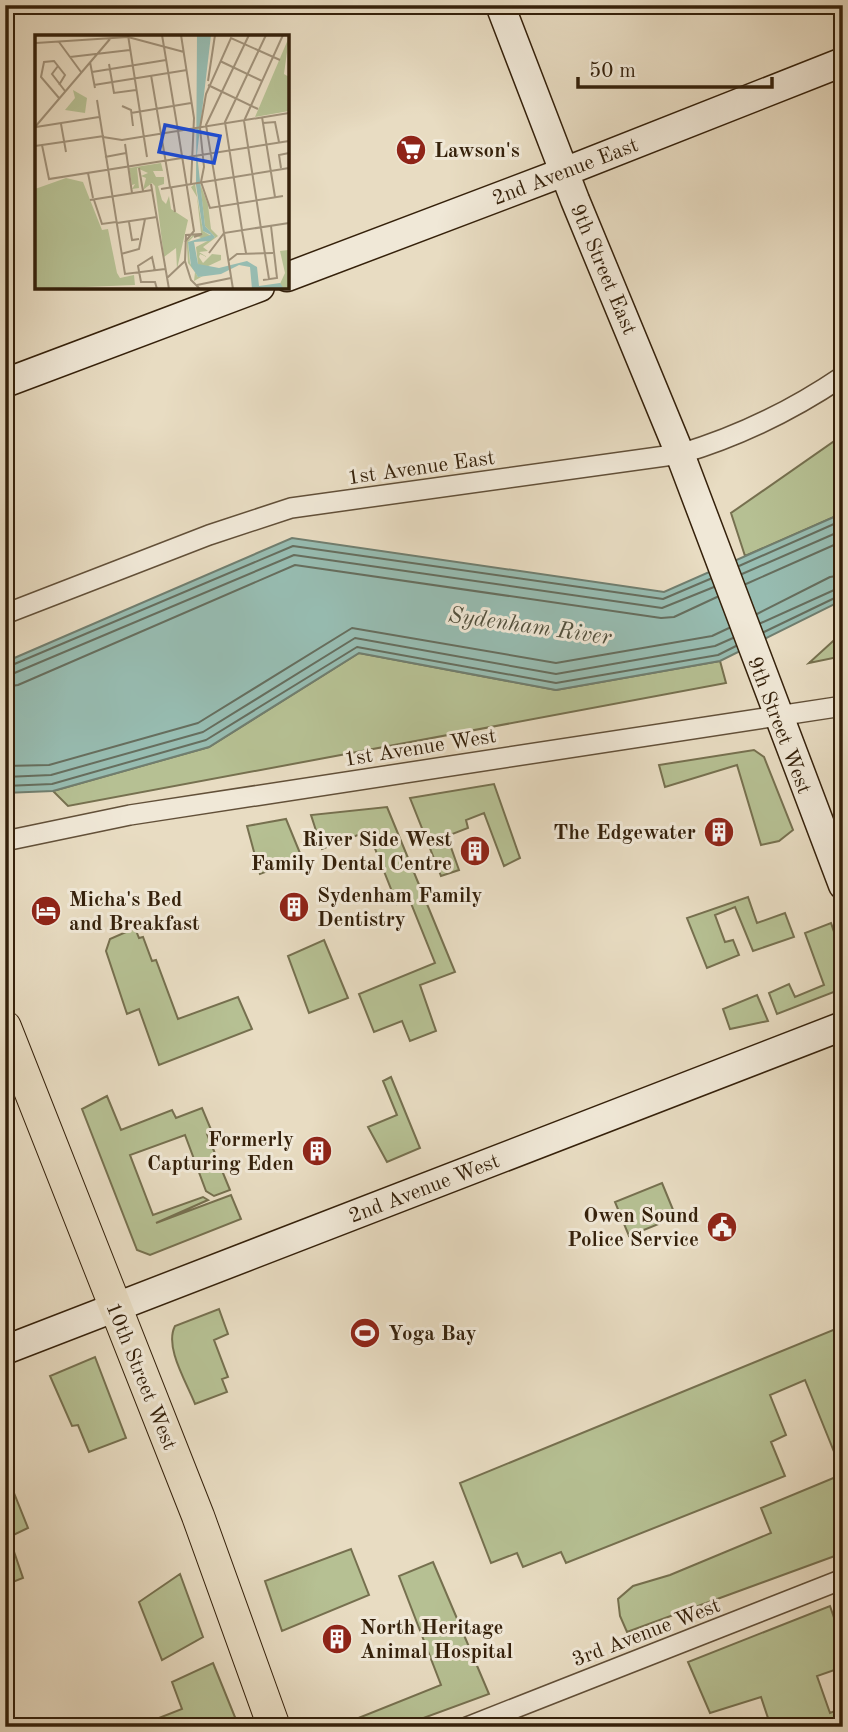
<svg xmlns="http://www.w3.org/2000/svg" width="848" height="1732" font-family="'Old Standard TT',serif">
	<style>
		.green { fill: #b6c093; stroke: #76704f; stroke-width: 2 }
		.water { fill: #97bcb1; stroke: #707e6f; stroke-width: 2 }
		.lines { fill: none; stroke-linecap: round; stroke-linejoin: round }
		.shore { stroke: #666e5e; stroke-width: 2 }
		.street-casing { stroke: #625039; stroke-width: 22 }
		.secondary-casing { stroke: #35210b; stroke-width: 31 }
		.primary-casing { stroke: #35210b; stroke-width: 34 }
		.street { stroke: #f0e8d7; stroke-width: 19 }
		.secondary { stroke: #f0e8d7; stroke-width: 28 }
		.primary { stroke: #e8dcc2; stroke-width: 32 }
		.labels { text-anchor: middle; stroke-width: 6; stroke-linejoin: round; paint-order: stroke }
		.poi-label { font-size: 21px; font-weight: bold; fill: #35210b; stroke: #f0e8d7; text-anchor: start }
		.street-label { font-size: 21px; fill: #35210b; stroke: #f0e8d7 }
		.water-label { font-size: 23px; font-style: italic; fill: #52503d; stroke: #f0e8d7 }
		.inset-road { fill: none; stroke: #a09179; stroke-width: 2 }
		.view { fill: #1d4ed8; fill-opacity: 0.15; stroke: #1d4ed8; stroke-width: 3.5 }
		.inset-edge { fill: none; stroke: #35210b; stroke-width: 3.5 }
	</style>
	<rect width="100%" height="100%" fill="#e8dcc2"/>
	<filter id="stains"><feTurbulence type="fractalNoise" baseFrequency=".00286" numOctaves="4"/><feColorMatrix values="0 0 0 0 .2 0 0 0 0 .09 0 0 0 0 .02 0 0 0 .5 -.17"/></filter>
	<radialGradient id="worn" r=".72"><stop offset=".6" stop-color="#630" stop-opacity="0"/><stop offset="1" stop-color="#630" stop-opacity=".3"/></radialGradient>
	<path class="green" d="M843 435V513L745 556 731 513Z
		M843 632V656L809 663Z
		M359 653 556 690 720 661 726 683 68 806 53 791 209 747Z
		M754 750 764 757 793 830 779 841 761 845 737 765 665 787 659 765Z
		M494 784 520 858 504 866 484 813 466 820 468 828 447 836 459 870 441 876 410 798Z
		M387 807 455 972 420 985 436 1031 410 1041 402 1021 374 1032 359 994 435 963 410 901 397 904 368 831 322 849 311 815Z
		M286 819 302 858 260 874 247 826Z
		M748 897 757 923 785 913 794 937 753 951 735 907 715 915 725 942 733 940 739 955 707 968 687 918Z
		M831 923C838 943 848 970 839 990L777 1014 769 993 789 984 795 997 824 985 805 933Z
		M135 928 139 938 143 937 152 961 156 960 178 1019 238 997 252 1029 159 1065 139 1009 127 1014 106 951 110 939Z
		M324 940 348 998 309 1013 288 956Z
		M757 995 768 1021 730 1029 723 1009Z
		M391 1077 420 1148 387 1162 368 1127 397 1115 383 1081Z
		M107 1096 121 1130 172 1110 176 1118 202 1108 212 1132 207 1134 230 1190 214 1196 206 1191 185 1135 130 1155 153 1215 203 1197 208 1200 156 1223 231 1195 241 1219 150 1255 137 1250 82 1109Z
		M662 1183 676 1217 629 1236 615 1202Z
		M219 1309 228 1334 214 1340 228 1377 222 1379 227 1392 195 1404C187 1383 164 1347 175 1326Z
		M838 1328 843 1342V1474L805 1380 770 1395 786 1435 771 1442 785 1476 566 1563 561 1552 523 1567 517 1553 491 1563 460 1483Z
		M95 1357 126 1438 89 1452 78 1425 72 1426 50 1376Z
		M843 1474V1553L627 1632 620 1616 618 1599 633 1586 670 1575 771 1533 761 1508Z
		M12 1488 28 1528 9 1537 23 1578 5 1585V1490Z
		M351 1549 369 1595 282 1631 265 1581Z
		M433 1562 489 1694 399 1727H336L441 1685 399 1576Z
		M180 1574 203 1637 162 1660 139 1602Z
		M830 1606 843 1644V1667L817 1676 830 1713 843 1708V1727H771L761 1697 710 1713 688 1662Z
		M213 1663 239 1727H136L182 1709 172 1682Z"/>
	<path class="water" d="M843 513V600L720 661 556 690 359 653 209 747 53 791 5 793V662L292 538 664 592Z"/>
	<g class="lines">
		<path class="shore" d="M739 566 843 520
			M742 574 843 530
			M746 584 843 541
			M757 614 830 577 843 575
			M761 623 843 586
			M764 632 843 594
			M5 668 293 546 663 599 710 579
			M5 677 294 555 662 608 714 587
			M5 687 18 685 295 565 661 618 674 617 717 597
			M5 766 49 765 198 723 352 628 556 663 712 636 729 628
			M5 777 51 775 203 732 355 638 556 674 715 646 733 638
			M5 786 52 784 206 740 357 647 556 683 718 655 736 646"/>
		<g class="street-casing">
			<path id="street" d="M5 614 209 535 291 508 680 454C737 437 793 410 843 376
				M5 841 130 815 843 706
				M467 1727 843 1579"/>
		</g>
		<g class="secondary-casing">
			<path id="secondary" d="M500 5 575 200 680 454 843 885
				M287 277 564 172 843 62
				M5 383 260 287
				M5 1350 843 1026"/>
		</g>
		<g class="primary-casing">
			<path id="primary" d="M5 1027 198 1516 274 1727"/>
		</g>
		<use href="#street" class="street"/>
		<use href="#secondary" class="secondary"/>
		<use href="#primary" class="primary"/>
	</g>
	<defs>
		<g id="supermarket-disc" transform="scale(1.575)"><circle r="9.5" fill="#8f2418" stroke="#f0e8d7"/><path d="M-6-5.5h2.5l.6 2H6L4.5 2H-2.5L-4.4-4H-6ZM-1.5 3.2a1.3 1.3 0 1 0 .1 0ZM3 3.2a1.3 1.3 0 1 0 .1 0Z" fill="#fff"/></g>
		<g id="building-disc" transform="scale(1.575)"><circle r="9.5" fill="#8f2418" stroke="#f0e8d7"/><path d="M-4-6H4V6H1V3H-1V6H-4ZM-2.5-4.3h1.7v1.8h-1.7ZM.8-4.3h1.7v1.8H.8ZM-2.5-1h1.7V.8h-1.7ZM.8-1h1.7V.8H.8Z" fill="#fff"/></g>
		<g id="hotel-disc" transform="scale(1.575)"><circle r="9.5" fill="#8f2418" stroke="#f0e8d7"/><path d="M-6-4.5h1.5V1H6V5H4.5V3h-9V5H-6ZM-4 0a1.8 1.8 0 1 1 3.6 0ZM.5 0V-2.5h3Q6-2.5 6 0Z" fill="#fff"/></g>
		<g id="civic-disc" transform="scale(1.575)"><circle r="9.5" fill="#8f2418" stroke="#f0e8d7"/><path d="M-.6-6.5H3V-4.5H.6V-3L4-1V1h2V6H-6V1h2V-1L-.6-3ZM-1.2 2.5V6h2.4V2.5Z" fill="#fff"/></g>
		<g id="stadium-disc" transform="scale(1.575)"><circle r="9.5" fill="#8f2418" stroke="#f0e8d7"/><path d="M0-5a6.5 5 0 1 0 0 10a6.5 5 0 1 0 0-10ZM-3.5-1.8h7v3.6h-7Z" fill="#fff"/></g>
	</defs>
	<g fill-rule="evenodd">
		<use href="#supermarket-disc" x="411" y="150"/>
		<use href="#building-disc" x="719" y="832"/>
		<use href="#building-disc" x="475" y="851"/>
		<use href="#building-disc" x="294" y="907"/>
		<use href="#hotel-disc" x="46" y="911"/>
		<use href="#building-disc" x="317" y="1151"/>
		<use href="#civic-disc" x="722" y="1227"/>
		<use href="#stadium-disc" x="365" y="1333"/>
		<use href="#building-disc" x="337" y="1639"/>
	</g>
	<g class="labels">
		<g class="poi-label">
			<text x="434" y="157">Lawson's</text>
			<text x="696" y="839" text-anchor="end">The Edgewater</text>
			<text x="452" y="846" text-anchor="end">River Side West<tspan x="452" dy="24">Family Dental Centre</tspan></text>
			<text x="317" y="902">Sydenham Family<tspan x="317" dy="24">Dentistry</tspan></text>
			<text x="69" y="906">Micha's Bed<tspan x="69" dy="24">and Breakfast</tspan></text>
			<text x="294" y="1146" text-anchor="end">Formerly<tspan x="294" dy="24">Capturing Eden</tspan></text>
			<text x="699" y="1222" text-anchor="end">Owen Sound<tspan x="699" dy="24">Police Service</tspan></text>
			<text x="388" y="1340">Yoga Bay</text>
			<text x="360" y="1634">North Heritage<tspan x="360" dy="24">Animal Hospital</tspan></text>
		</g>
		<g class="street-label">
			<text transform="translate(565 171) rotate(-21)" y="7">2nd Avenue East</text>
			<text transform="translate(604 269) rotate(67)" y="7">9th Street East</text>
			<text transform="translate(421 467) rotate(-8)" y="7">1st Avenue East</text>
			<text transform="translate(780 725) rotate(69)" y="7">9th Street West</text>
			<text transform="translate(420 747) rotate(-9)" y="7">1st Avenue West</text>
			<text transform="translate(424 1188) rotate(-21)" y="7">2nd Avenue West</text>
			<text transform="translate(142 1376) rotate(68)" y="7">10th Street West</text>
			<text transform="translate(646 1632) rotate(-21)" y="7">3rd Avenue West</text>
		</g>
		<g class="water-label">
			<text transform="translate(530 625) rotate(8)" y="8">Sydenham River</text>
		</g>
	</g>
	<g transform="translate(35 35)">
		<rect width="254" height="254" fill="#e8dcc2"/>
		<path d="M254 2 249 39 254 42V76L220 82ZM38 55 52 63 50 78 30 75 40 63ZM126 128 128 136H118L121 142H129V149L123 151 127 165 131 169 134 161 136 174 153 185 142 234 141 213 129 222 120 151 117 148 108 155 111 143 106 141 113 138 102 133 104 153 97 154 100 149 97 150 94 133ZM31 143 48 147 67 195 73 194 82 238 85 243 99 240 100 250 0 254V154ZM165 148 173 170 176 194 183 201 168 212 173 216 164 217 172 222 165 219 164 222 168 228 177 219 186 220V225L169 233 163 229 161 212 180 202 170 191ZM160 149 168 196 176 201 170 205 160 200 153 207 155 228 163 242 168 241 159 246 160 237 153 228 152 212V206L158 200 166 198 162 162 156 152ZM253 215 254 254H230L244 251 250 238 245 216Z" fill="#b6c093"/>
		<path d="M162 0H176L162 119 170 191 180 202 175 206 159 207 163 229 184 233 212 226 222 232 224 251 245 248 249 254H217L215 232 204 230 186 239 163 242 156 231 153 207 176 200 168 196 161 150Z" fill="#97bcb1"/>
		<path class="inset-road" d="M93 0 112 122M127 0 143 96M146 0 159 83 156 149M24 7 46 37M1 8 93 2 149 17M35 22 95 15M185 26 227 46M55 27 60 53M74 29 79 58 101 55M23 31 17 39 30 56M57 37 131 25M116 40 135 152M173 46 180 0M59 50 152 35M173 50 223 74M24 63 6 42 9 27 19 26 30 40 24 50M62 65 90 239 130 234M87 71 96 75 98 91M96 78 156 68M227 82 240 162M228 88 240 87 244 107M26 89 31 117M0 92 75 4M1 92 64 82M143 96 159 196 150 207M68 102 87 105 254 78M90 109 97 158M7 110 14 144 254 106M0 111 69 101M70 122 91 118M104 133 108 156M246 133 244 120 254 118M53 138 58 163M166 147 169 132 165 93 171 59 196 3 245 25M166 147 175 173 248 161M116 149 134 254M136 152 140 177M126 154 254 133M55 165 117 155M59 165 67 189 81 187M94 187 97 205 104 204M82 188 122 182M207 195 190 87 231 0M207 196 211 218M159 202 167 199 151 200 150 226 156 245 165 254M174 218 189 198 171 90 214 0M86 219 104 214 110 184M230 219 209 86 248 0M230 219 234 244M193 226 202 219 238 218M120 236 117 222 103 231 106 247H120L122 254M132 243 150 226M228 245 242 243 236 191M162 250 196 243M198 254 189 198 254 188"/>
		<path class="view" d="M130 90 185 101 179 128 124 117Z"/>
		<rect width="254" height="254" class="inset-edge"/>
	</g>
	<rect width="848" height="1732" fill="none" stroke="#e8dcc2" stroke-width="28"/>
	<rect x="7" y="7" width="834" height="1718" fill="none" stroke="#35210b" stroke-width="3.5"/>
	<rect x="14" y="14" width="820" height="1704" fill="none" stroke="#35210b" stroke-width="2"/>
	<path d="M578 77v10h194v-10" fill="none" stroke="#35210b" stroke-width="3.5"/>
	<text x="589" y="77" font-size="21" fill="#35210b" stroke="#f0e8d7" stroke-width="5" paint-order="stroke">50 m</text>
	<rect width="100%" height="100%" filter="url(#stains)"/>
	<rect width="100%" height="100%" fill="url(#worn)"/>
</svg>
